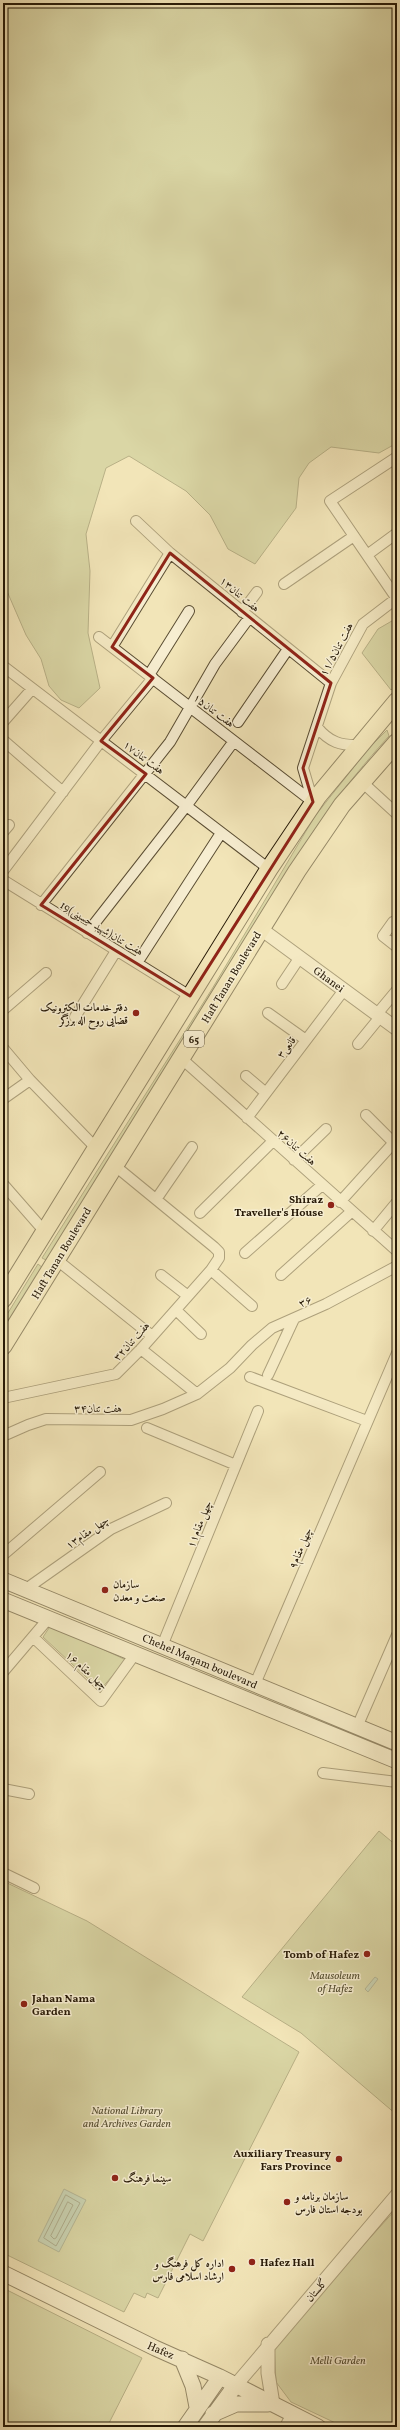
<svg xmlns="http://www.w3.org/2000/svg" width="400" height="2430" font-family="Vollkorn,Amiri,serif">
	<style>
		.green { fill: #bcc48e; stroke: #726f4a }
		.water { fill: #9bbfad; stroke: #6d7d6b }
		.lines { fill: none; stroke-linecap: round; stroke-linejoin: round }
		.shore { stroke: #616c5a; stroke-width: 1 }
		.minor-casing { stroke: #5a4d33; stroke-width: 12 }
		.tertiary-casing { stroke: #5a4d33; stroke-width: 15 }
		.secondary-casing { stroke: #271a07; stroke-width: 17 }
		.primary-casing { stroke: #271a07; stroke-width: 19 }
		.minor { stroke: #f7eed1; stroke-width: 10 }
		.tertiary { stroke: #f7eed1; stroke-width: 13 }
		.secondary { stroke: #f7eed1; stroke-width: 15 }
		.primary { stroke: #f2e5b8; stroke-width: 17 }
		.marked { fill: none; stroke: #8f2418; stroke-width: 3; stroke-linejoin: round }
		.poi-dot { fill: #8f2418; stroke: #f7eed1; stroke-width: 1.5 }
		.labels { text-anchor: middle; stroke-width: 3; stroke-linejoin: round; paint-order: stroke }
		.shield { fill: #f7eed1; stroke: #655a44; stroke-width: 1 }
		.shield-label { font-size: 10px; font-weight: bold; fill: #271a07 }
		.street-label { font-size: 11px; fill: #271a07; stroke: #f7eed1 }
		.poi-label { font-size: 11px; font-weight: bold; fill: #271a07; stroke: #f7eed1; text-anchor: end }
		.park-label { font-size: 11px; font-style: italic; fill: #544d30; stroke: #f7eed1 }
	</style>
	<rect width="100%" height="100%" fill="#f2e5b8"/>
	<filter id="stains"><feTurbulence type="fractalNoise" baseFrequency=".005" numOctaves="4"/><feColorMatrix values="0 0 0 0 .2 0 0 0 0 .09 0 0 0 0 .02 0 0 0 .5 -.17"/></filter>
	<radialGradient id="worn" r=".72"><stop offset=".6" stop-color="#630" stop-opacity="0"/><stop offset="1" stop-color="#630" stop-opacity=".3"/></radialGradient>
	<path class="green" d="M3 3H397V443L379 453 331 447 309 463 299 478 296 508 255 564 228 549 210 515 186 491 129 456 106 468 86 534 90 571 88 633 100 688 79 708 61 700 49 686 41 659 26 635 3 582Z
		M397 618V684L391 690 362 653 378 629Z
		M387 730 389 736C341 789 306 838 271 901L48 1261 42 1258 212 989 315 816 369 748Z
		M38 1264 43 1268 3 1332V1321Z
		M51 1625 126 1660 100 1690 43 1637Z
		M379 1831 397 1846V2115L301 2033 242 1997Z
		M3 1881 87 1921 299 2052 203 2241 190 2234 158 2298 147 2293 145 2298 134 2293 124 2312 3 2253Z
		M397 2208V2427H344L291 2402 276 2382 274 2344Z
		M3 2288 142 2358 107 2427H3Z"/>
	<path class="water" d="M375 1977 378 1979 368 1992 365 1989Z
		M64 2189 86 2200 59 2252 38 2241Z"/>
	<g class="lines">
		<path class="shore" d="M66 2195 80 2203 56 2246 44 2238Z
			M68 2202 73 2205 56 2238 54 2239 51 2236Z"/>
		<g class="minor-casing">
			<path id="minor" d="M397 457 330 501 397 599
				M136 521 170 553 331 683
				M367 555 397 533
				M284 584 354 536
				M242 612 257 592
				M99 637 313 802
				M112 647 170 553
				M3 666 269 869
				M149 675 189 611
				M3 722 32 689
				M238 722 288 649
				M317 727C329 742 341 746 360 745
				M3 740 63 792
				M362 782 397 814
				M313 802 303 768 331 683 363 624 397 598
				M3 832 9 825
				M3 871 101 741 153 678
				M3 880 190 996
				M41 905 170 742 215 664 249 618
				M393 922 383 936 397 947
				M87 933 187 805 234 741
				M137 963 221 833
				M282 984 300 957
				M3 1010 46 973
				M268 1013 306 1040
				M377 1014 397 990
				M75 1017 116 951
				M358 1044 380 1017
				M3 1048 30 1080 96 1148
				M182 1059 397 1251
				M246 1076 266 1093
				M3 1099 30 1080
				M366 1115 397 1146
				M247 1118 344 990
				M294 1160 326 1129
				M3 1184 45 1232
				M157 1198 192 1147
				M340 1202 397 1139
				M200 1213 273 1141
				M373 1231 397 1202
				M245 1253 322 1185
				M57 1260 152 1336
				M211 1270 252 1306
				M161 1275 188 1296
				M281 1275 351 1212
				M176 1310 201 1334
				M141 1349 197 1394
				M268 1375 294 1319
				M250 1377 367 1421
				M3 1398 116 1374 141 1349 211 1270 219 1258V1252L214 1247 114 1165
				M147 1428 236 1465
				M3 1436 28 1425 46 1419 131 1420 163 1409 197 1394 230 1368 252 1345 272 1328 326 1304 397 1266
				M3 1555 100 1472
				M26 1589 111 1529 166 1503
				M33 1637 101 1701 135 1654
				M162 1646 258 1411
				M3 1672 48 1619
				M255 1684 397 1353
				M357 1727 397 1635
				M323 1773 397 1782
				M3 1789 29 1794
				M3 1873 34 1888
				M285 2427 292 2413"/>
		</g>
		<g class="tertiary-casing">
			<path id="tertiary" d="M261 929 397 1029
				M268 2344V2373L273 2404
				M235 2386 397 2195"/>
		</g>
		<g class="secondary-casing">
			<path id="secondary" d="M3 1580 397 1743
				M3 1600 397 1761
				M3 2273 155 2348 220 2377 318 2427
				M182 2359 193 2386 197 2407
				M213 2414 236 2404H268
				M185 2427 220 2377
				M205 2427 235 2386"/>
		</g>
		<g class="primary-casing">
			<path id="primary" d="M3 1299 269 869 318 796 397 701
				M3 1346 297 871 342 805 397 742"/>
		</g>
		<use href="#minor" class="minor"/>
		<use href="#tertiary" class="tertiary"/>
		<use href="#secondary" class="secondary"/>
		<use href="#primary" class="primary"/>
	</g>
	<path d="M0 0H400V2430H0ZM170 553 331 683 303 768 313 802 190 996 41 905 146 774 101 741 153 678 112 647Z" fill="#f2e5b8" fill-opacity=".55" fill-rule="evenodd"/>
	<path class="marked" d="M170 553 331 683 303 768 313 802 190 996 41 905 146 774 101 741 153 678 112 647Z"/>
	<g class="poi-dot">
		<circle cx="136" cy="1013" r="4"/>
		<circle cx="331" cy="1205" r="4"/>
		<circle cx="105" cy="1590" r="4"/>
		<circle cx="367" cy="1954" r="4"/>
		<circle cx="24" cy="2004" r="4"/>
		<circle cx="339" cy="2159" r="4"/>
		<circle cx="115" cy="2178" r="4"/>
		<circle cx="287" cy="2202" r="4"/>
		<circle cx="252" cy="2262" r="4"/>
		<circle cx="232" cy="2269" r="4"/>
	</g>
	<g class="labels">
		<rect class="shield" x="184" y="1031" width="20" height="16" rx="3"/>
		<g class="shield-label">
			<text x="194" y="1043">65</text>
		</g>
		<g class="street-label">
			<text transform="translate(240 594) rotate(40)" y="4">۱۳هفت تنان</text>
			<text transform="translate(336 649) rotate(-62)" y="4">۱۱/۵هفت تنان</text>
			<text transform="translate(214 710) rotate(37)" y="4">هفت تنان۱۵</text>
			<text transform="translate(144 757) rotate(37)" y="4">هفت تنان۱۷</text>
			<text transform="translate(102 928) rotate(31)" y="4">19هفت تنان(شهید حسینی)</text>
			<text transform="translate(231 977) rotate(-59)" y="4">Haft Tanan Boulevard</text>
			<text transform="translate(329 979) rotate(36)" y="4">Ghanei</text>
			<text transform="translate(286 1047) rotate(-53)" y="4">۳قانعی</text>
			<text transform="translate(297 1147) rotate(42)" y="4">هفت تنان۲۶</text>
			<text transform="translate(61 1253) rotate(-59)" y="4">Haft Tanan Boulevard</text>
			<text transform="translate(305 1301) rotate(-25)" y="4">۳۶</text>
			<text transform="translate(131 1341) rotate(-48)" y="4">هفت تنان۳۲</text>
			<text x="98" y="1412">هفت تنان۳۴</text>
			<text transform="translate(199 1524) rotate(-68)" y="4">چهل مقام۱۱</text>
			<text transform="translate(87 1532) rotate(-34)" y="4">چهل مقام۱۳</text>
			<text transform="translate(300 1548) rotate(-67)" y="4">چهل مقام۹</text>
			<text transform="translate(200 1661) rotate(23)" y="4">Chehel Maqam boulevard</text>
			<text transform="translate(87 1670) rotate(42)" y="4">چهل مقام ۱۶</text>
			<text transform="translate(316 2290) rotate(-49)" y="4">گلستان</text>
			<text transform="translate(161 2350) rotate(23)" y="4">Hafez</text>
		</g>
		<g class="poi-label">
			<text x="128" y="1011">دفتر خدمات الکترونیک<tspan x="128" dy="13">قضایی روح اله برزگر</tspan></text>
			<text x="323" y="1203">Shiraz<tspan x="323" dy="13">Traveller's House</tspan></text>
			<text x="113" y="1588" text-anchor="start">سازمان<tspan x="113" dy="13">صنعت و معدن</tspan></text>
			<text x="359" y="1958">Tomb of Hafez</text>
			<text x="32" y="2002" text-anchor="start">Jahan Nama<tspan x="32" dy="13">Garden</tspan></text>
			<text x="331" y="2157">Auxiliary Treasury<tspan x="331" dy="13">Fars Province</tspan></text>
			<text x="123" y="2182" text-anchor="start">سینما فرهنگ</text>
			<text x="295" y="2200" text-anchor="start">سازمان برنامه و<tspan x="295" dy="13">بودجه استان فارس</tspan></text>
			<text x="260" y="2266" text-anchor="start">Hafez Hall</text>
			<text x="224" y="2267">اداره کل فرهنگ و<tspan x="224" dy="13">ارشاد اسلامی فارس</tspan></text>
		</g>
		<g class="park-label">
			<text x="335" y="1979">Mausoleum<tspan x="335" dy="13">of Hafez</tspan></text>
			<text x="127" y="2114">National Library<tspan x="127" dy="13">and Archives Garden</tspan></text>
			<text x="338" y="2364">Melli Garden</text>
		</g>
	</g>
	<rect width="400" height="2430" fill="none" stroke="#f2e5b8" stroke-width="16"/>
	<rect x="4" y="4" width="392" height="2422" fill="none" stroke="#271a07" stroke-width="2"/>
	<rect x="8" y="8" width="384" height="2414" fill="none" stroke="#271a07"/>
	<rect width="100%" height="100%" filter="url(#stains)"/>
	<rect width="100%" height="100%" fill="url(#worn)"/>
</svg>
